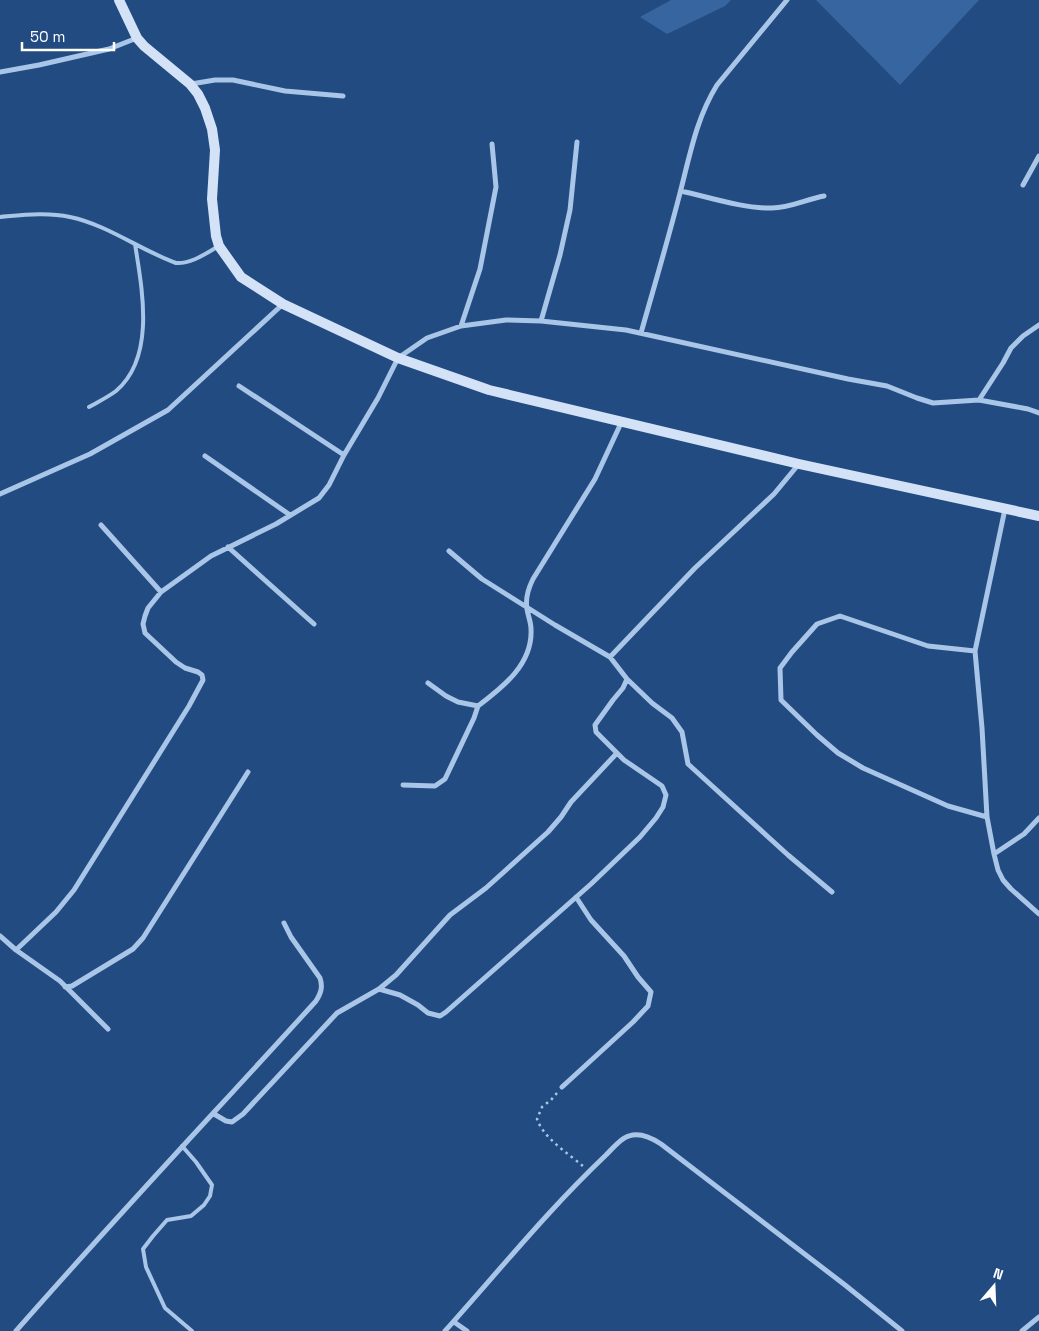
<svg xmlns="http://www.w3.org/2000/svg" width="1039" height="1331" font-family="'Space Grotesk',sans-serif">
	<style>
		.green { fill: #36659f }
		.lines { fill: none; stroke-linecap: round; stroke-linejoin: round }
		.path { stroke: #a9c5e7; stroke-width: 2.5; stroke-dasharray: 2.5 4; stroke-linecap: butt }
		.lane { stroke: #a9c5e7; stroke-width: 4 }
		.street { stroke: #a9c5e7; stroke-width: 5 }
		.secondary { stroke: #d3e2f6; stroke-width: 10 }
	</style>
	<rect width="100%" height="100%" fill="#224b81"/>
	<path class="green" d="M671 0H731L725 6 667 34 640 17Z
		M816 0H979L900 85Z"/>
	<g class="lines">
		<path class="path" d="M557 1093 551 1100 542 1107 537 1119C544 1139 568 1153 584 1167"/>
		<path class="lane" d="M0 217C23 215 47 212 70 217 108 225 140 250 176 263 191 264 205 254 217 247
			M89 407C98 402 108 397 116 391 156 357 142 289 135 244
			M182 1146 196 1162 212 1185 210 1196 204 1205 191 1216 167 1220 153 1236 143 1249 146 1267 165 1308 192 1331"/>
		<path class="street" d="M0 72 39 65 109 49 137 38
			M191 84 215 80H233L285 91 343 96
			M1023 185 1039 156
			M681 191C708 197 745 209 772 208 790 208 807 199 824 196
			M541 321 560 255 570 210 577 142
			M461 326 480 269 496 187 492 144
			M641 333C654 287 668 240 680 193 690 155 696 119 717 85L787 0
			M239 386 344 455
			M979 400 1003 363 1011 348 1023 336 1039 325
			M205 456 290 515
			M0 494 90 454 168 410 283 304
			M1005 509 975 651 982 728 987 817 994 854 998 870 1003 880 1011 889 1039 914
			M101 525 161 592
			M228 547 314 624
			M975 651 928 646 840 616 817 624 792 652 780 668 781 700 817 735 838 753 863 768 948 806 987 817
			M610 657 695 568 774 494 798 465
			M627 679 652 703 672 718 682 732 688 764 788 855 832 892
			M428 683 446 696 458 702 478 706C503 687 533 664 531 629 531 622 528 616 527 609 525 598 528 589 533 579L595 479 622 421
			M403 785 435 786 445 779 474 718 478 706
			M994 854 1024 834 1039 818
			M0 936 16 950 60 981 108 1029
			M16 950 56 912 74 890 189 706 203 680 202 675 198 672 185 668 176 662 145 633 143 624 145 616 148 608 161 592 211 556 276 524 319 498 329 485 344 455 378 398 398 358 427 338 461 326 506 320 541 321 626 330 848 379 887 386 917 398 933 403 979 400 1028 409 1039 413
			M65 987 72 986 133 949 143 938 248 772
			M379 989 400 995 418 1005 428 1013 440 1016 446 1012 591 884 640 837 656 818 663 807 666 795 662 786 624 760 596 732 595 725 613 700 623 688 627 679 610 657 555 625 482 579 449 551
			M562 1087 633 1022 648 1006 651 992 638 977 624 956 591 920 576 897
			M214 1114 226 1121 232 1122 243 1114 337 1013 379 989 396 975 450 915 486 888 548 832 561 817 571 802 617 753
			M454 1322 467 1331
			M16 1331C114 1219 216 1111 316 1001 321 993 323 987 320 978L291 937 284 923
			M445 1331C498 1272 548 1210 606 1155 611 1150 622 1137 629 1136 640 1132 652 1138 661 1144L845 1285 902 1331
			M1022 1331 1039 1317"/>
		<path class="secondary" d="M119 0 137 38 144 46 190 84 198 94 205 108 212 129 215 150 212 199 216 236 219 246 241 277 283 304 398 358 489 390 799 464 1039 516"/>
	</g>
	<g transform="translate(994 1286) rotate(19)" stroke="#224b81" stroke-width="4" paint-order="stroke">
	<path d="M0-4L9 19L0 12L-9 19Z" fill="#ffffff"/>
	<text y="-8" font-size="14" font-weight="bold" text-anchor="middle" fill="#ffffff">N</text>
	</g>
	<path d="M22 42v8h92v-8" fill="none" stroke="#ffffff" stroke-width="2.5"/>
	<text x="30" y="42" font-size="15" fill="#ffffff" stroke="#224b81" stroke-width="4" paint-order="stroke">50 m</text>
</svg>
